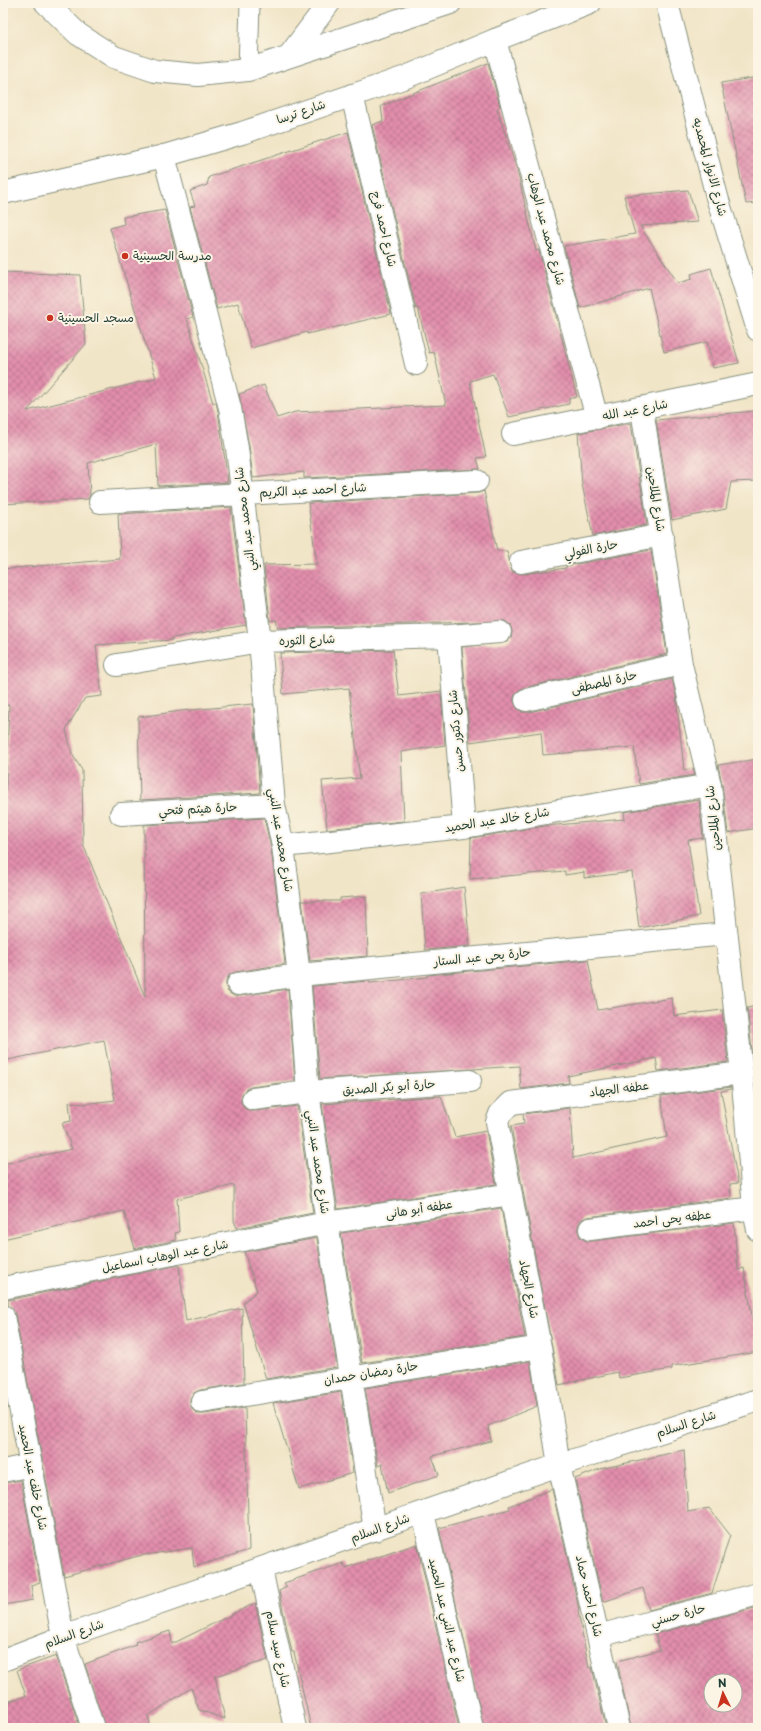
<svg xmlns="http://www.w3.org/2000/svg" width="761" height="1731" font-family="'Playpen Sans','Playpen Sans Arabic',sans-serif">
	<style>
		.building { fill: url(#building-cross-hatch); fill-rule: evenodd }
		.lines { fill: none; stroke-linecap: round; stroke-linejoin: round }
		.lane-casing { stroke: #88917e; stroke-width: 21 }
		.street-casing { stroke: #88917e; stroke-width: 24 }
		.secondary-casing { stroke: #88917e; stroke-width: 24 }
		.lane { stroke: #fff; stroke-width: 19 }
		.street { stroke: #fff; stroke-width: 22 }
		.secondary { stroke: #fff; stroke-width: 22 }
		.poi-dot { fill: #c8321e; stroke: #fcf5e5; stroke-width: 1.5 }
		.labels { text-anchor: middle; stroke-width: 4; stroke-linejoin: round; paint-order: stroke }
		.street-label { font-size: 12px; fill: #1f3d34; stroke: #fcf5e5 }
		.poi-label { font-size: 12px; fill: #1f3d34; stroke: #fcf5e5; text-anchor: start }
	</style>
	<defs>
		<pattern id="building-cross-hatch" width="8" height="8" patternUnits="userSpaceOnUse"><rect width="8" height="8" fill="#e28eac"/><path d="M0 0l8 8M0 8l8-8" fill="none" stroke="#b7758d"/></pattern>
	</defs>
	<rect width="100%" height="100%" fill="#fcf5e5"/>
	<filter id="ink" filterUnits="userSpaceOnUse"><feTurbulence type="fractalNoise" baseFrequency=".025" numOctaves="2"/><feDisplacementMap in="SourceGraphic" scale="8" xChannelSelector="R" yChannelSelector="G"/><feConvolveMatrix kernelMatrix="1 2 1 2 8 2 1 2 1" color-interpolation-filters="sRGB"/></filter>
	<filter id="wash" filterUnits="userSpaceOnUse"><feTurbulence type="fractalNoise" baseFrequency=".012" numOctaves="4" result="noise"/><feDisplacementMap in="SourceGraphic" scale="16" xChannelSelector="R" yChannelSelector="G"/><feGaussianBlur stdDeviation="0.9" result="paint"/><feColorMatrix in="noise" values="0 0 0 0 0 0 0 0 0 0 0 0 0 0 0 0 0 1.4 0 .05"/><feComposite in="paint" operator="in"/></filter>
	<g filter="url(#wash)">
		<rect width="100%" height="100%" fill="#f1e5c7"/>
		<g id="blocks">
			<path class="building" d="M488 63 500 106 497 109 517 170 536 251 539 250 577 397 569 399V404L509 417 493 374 470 381 486 457 477 458 480 469 304 478V472L253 478 249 446 239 394 264 385 277 418 295 412 446 405 434 352 429 353 418 308 416 309 372 125 383 121 381 106Z
				M758 77V203L746 204 721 83Z
				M348 132 391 314 307 334V332L251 348 238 303 217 309 190 207 195 206 190 191 207 185 209 177Z
				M688 190 698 222 640 226 678 283 692 279 691 274 711 268 739 363 713 368 707 342 664 352 649 288 580 308 564 246 635 234 624 196Z
				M165 210 193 317 187 319 213 403 216 402 218 411 228 482 158 486 156 444 88 463 90 495 88 499 3 504V272L80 275 86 344 27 411 156 378 110 228 124 224 123 217Z
				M755 411 758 427V481L731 482 726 509 672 520 656 420Z
				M631 423 647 525 593 536 582 484 578 433Z
				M484 491 497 551H507L512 572 523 574 566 568V566L651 550 667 654 523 688 518 691 514 696V702L517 708 522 712H529L672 679 676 695 684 770 693 768 695 775 639 784 634 747 543 755 541 732 470 742 462 647 507 642 511 638 512 631 510 625 505 621 278 628 276 620 270 621 264 565 317 564 308 503 478 493Z
				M231 507 246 625 172 638V640L96 645 102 696 85 698 66 729 72 754 82 770 83 844 145 997 144 825 264 818 271 848 285 964 236 972 230 974 226 980V985L228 992 234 996H239L288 989 295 1081 251 1087 246 1089 242 1094 241 1100 243 1107 249 1111H254L297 1106 313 1213 237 1228 234 1221V1185L177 1199 179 1232 175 1233 176 1240 135 1249 124 1211 3 1239V1164L72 1149 62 1123 71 1121 69 1102 83 1104 115 1100 104 1040 3 1061V804H5L9 705 3 706V569L120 559 118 514Z
				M393 650 399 696 441 691 445 745 401 752 404 821 327 829 322 781 360 778 349 688 283 694 280 653Z
				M253 704 260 793 140 800 138 717 181 711Z
				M758 759V828L728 833 722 784 718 765Z
				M699 800 703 838 688 840 699 916 639 928 632 872 584 878V872L565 875V871L470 879 471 838 545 826 625 819 624 812Z
				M464 887 470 946 425 950 421 894Z
				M366 896 368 956 310 961 302 901H340V898Z
				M588 960 598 1010 672 998 674 1016 722 1010 728 1062 658 1071 656 1058 568 1076 569 1083 521 1089 519 1066 320 1079 312 986 369 981 370 983 427 977V975Z
				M758 1006V1083L756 1084 747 1008Z
				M731 1087V1089L721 1091 738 1183 730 1184 731 1198 588 1217 582 1219 578 1225V1230L580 1237 586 1241H592L734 1223 738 1270 744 1268 758 1352 672 1366V1369L619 1378 618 1372 559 1385 511 1126 524 1124 523 1114 570 1108 573 1158 667 1137 661 1096Z
				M441 1096 455 1137 486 1131 496 1184 338 1209 322 1104Z
				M501 1208 525 1337 362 1363 341 1233Z
				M317 1238 337 1367 266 1379 243 1302 257 1291 244 1252Z
				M179 1265 186 1321 242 1308 244 1383 200 1390 194 1393 190 1398V1404L193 1410 198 1414H204L245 1408 249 1550 194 1567 192 1548 138 1556 64 1576 15 1314 8 1305V1300Z
				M530 1361 537 1406 488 1426 491 1441 432 1456 439 1475 388 1493 382 1464 378 1466 365 1388Z
				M341 1392 353 1473 299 1489 273 1403Z
				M684 1450 688 1512 709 1508 730 1535 712 1593 649 1610 643 1588 603 1602 575 1479 600 1469Z
				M21 1480 40 1582 31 1585 33 1600 3 1605V1483Z
				M552 1489 579 1610 578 1611 589 1668 592 1667 606 1728H484L439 1528 510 1509 509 1506Z
				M417 1544 459 1728H311L294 1652H292L279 1591 287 1587 284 1583 343 1563 345 1568Z
				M255 1603 268 1660 215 1676 225 1719 199 1710 191 1688 148 1716 151 1728H105L85 1664 136 1645 135 1642 170 1631 172 1644Z
				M758 1607V1728H631L617 1661 660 1650 655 1634ZM711 1681H735V1705H711Z
				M56 1656 80 1728H3V1703L26 1696 17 1670Z"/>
		</g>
	</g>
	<g filter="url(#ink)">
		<use href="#blocks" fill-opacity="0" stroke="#88917e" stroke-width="1"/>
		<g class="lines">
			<g class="lane-casing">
				<path id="lane" d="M248 70 250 3"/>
			</g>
			<g class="street-casing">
				<path id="street" d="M667 3 717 197 758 330
					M495 40 597 418
					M289 56 329 3
					M352 95 416 364
					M164 156 230 408 237 448 260 641 274 805 283 846 299 975 308 1092 327 1223 375 1530
					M642 409 681 664 710 785 742 1073 754 1208 758 1230
					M513 434 758 384
					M100 502 477 481
					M521 562 662 535
					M449 636 464 827
					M117 665 260 641 449 636 500 632
					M526 700 681 664
					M121 814 274 805
					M283 846 464 827 710 785
					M238 984 299 975 726 934
					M253 1099 308 1092 470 1081
					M590 1229 754 1208
					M3 1288 327 1223 511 1194
					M3 1316 63 1637 93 1728
					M202 1402 540 1347
					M3 1471 31 1465
					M423 1513 472 1728
					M261 1569 295 1728
					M598 1636 758 1594
					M3 1660 63 1637 559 1465 758 1400
					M619 1728 559 1465 540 1347 497 1122 500 1114 511 1103 742 1073"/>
			</g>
			<g class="secondary-casing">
				<path id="secondary" d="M46 3 78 34 114 57 155 71 198 75 248 70 450 3
					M3 193 164 156 242 133 406 77 495 40 590 3"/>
			</g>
			<use href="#lane" class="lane"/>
			<use href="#street" class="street"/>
			<use href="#secondary" class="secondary"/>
		</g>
	</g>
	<g class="poi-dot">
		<circle cx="125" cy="256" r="4"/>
		<circle cx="50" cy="318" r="4"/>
	</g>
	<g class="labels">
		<g class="street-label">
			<text transform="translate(301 112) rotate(-19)" y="4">شارع ترسا</text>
			<text transform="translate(710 167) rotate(75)" y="4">شارع الانوار المحمديه</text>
			<text transform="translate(384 229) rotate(77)" y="4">شارع احمد فرج</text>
			<text transform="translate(546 229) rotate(75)" y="4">شارع محمد عبد الوهاب</text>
			<text transform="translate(635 410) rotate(-11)" y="4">شارع عبد الله</text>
			<text transform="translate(313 490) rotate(-3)" y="4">شارع احمد عبد الكريم</text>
			<text transform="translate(656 499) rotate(81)" y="4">شارع الملاحين</text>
			<text transform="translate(245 519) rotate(-97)" y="4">شارع محمد عبد النبي</text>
			<text transform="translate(591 549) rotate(-11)" y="4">حارة الفولي</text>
			<text transform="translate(307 640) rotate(-2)" y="4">شارع الثوره</text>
			<text transform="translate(604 682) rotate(-13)" y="4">حارة المصطفى</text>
			<text transform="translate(456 731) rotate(-95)" y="4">شارع دكتور حسن</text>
			<text transform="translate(198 809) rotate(-3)" y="4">حارة هيثم فتحي</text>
			<text transform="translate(713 818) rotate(-96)" y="4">شارع الملاحين</text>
			<text transform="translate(497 820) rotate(-9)" y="4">شارع خالد عبد الحميد</text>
			<text transform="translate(281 840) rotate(81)" y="4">شارع محمد عبد النبي</text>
			<text transform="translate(482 957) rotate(-6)" y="4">حارة يحى عبد الستار</text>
			<text transform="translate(389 1087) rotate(-4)" y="4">حارة أبو بكر الصديق</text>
			<text transform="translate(619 1089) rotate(-7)" y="4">عطفه الجهاد</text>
			<text transform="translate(318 1162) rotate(82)" y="4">شارع محمد عبد النبي</text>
			<text transform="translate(419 1209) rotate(-9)" y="4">عطفه أبو هانى</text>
			<text transform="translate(672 1219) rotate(-7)" y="4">عطفه يحى احمد</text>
			<text transform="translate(165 1256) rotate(-11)" y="4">شارع عبد الوهاب اسماعيل</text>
			<text transform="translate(529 1289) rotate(79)" y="4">شارع الجهاد</text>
			<text transform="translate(371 1373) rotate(-9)" y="4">حارة رمضان حمدان</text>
			<text transform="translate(686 1424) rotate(-18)" y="4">شارع السلام</text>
			<text transform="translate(33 1477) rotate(79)" y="4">شارع خلف عبد الحميد</text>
			<text transform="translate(380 1528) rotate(-20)" y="4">شارع السلام</text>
			<text transform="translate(589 1596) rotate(77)" y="4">شارع احمد حماد</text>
			<text transform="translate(678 1615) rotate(-15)" y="4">حارة حسني</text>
			<text transform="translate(447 1620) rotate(77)" y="4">شارع عبد النبي عبد الحميد</text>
			<text transform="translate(74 1634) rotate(-20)" y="4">شارع السلام</text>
			<text transform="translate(278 1649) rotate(78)" y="4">شارع سيد سلام</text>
		</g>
		<g class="poi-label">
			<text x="133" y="260">مدرسة الحسينية</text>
			<text x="58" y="322">مسجد الحسينية</text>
		</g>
	</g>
	<rect width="761" height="1731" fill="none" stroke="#fcf5e5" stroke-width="16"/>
	<g transform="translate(723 1693) rotate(355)"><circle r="19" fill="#fcf5e5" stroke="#a4ab9e"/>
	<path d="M0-3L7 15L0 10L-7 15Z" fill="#c8321e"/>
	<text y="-6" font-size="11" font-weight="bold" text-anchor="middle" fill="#1f3d34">N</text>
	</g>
</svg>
